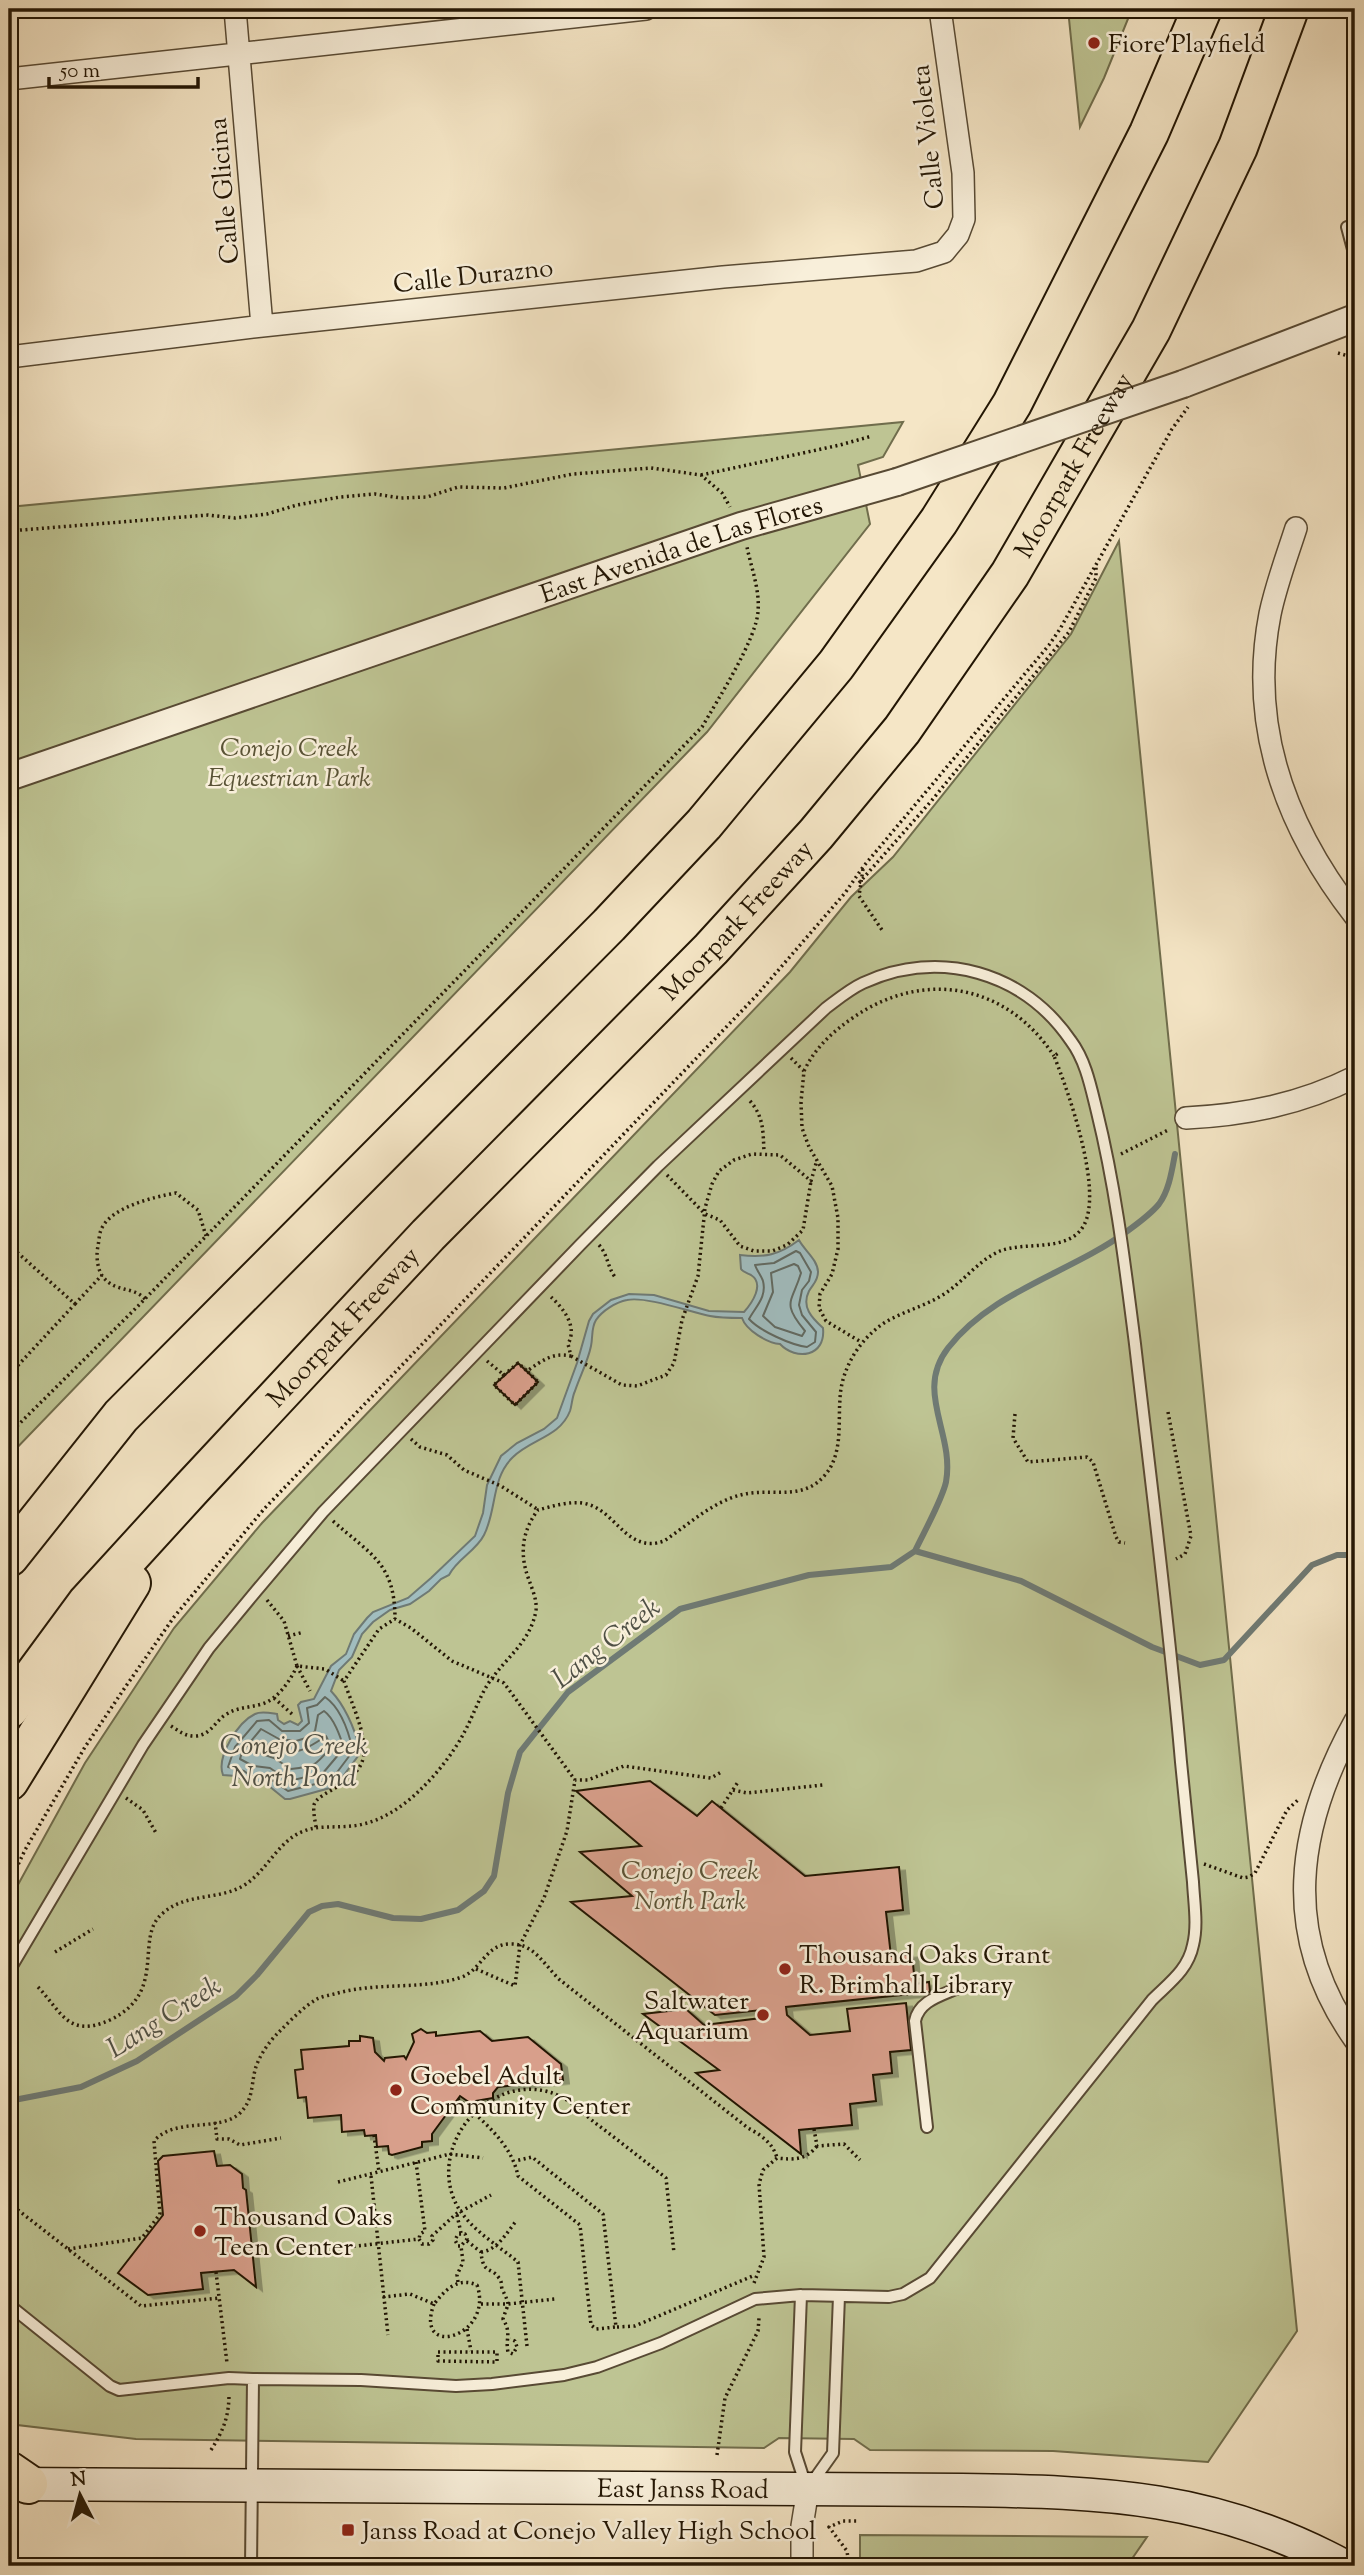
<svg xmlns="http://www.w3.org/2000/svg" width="1364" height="2575" font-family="'Sorts Mill Goudy',serif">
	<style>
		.green { fill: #bec493; stroke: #706d4c; stroke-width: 2 }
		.water { fill: #a1bdbf; stroke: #6f7a74; stroke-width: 2 }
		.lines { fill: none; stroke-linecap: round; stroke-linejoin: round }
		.shore { stroke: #626a62; stroke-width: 2 }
		.stream { stroke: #6f7a74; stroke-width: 6 }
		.building { fill: #d89f8b; stroke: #231604; stroke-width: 2; filter: url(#shadow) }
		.service-casing { stroke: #584a34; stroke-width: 14 }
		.minor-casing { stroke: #584a34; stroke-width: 24 }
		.tertiary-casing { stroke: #584a34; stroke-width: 30 }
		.secondary-casing { stroke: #231604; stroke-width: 35 }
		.motorway-casing { stroke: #231604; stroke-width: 42 }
		.path { stroke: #231604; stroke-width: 3.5; stroke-dasharray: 2 3.5; stroke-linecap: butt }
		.service { stroke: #f8efda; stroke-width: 10 }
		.minor { stroke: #f8efda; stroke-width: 21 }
		.tertiary { stroke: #f8efda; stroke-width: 26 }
		.secondary { stroke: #f8efda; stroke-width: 32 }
		.motorway { stroke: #f5e6c6; stroke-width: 38 }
		.tertiary-bridge-casing { stroke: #584a34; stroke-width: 30; stroke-linecap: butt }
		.tertiary-bridge { stroke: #f8efda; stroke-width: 26 }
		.poi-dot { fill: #8f2418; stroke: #f8efda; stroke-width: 2.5 }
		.labels { text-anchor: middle; stroke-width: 5; stroke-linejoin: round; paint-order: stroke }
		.poi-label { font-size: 26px; fill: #231604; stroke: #f8efda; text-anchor: start }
		.street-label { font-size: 26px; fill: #231604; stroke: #f8efda }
		.park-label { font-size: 26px; font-style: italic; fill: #595336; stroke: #f8efda }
		.water-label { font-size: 28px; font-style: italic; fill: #4f5045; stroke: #f8efda }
	</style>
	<defs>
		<filter id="shadow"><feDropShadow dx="6" dy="3.5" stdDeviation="0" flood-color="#0004"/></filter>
	</defs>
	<rect width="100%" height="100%" fill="#f5e6c6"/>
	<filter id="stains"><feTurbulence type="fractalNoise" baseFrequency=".00286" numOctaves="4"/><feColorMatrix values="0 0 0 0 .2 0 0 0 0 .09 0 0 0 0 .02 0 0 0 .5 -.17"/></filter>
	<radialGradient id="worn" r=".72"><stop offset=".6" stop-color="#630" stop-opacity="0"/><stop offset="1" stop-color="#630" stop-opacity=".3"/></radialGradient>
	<path class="green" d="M1068 9H1132L1104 78 1080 127Z
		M903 422 883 457 858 465 870 524 707 732 9 1456V507Z
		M1119 541 1297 2331 1208 2462 1053 2451 870 2450 854 2439 779 2438 764 2448 136 2439 9 2424V1901L85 1763 174 1628 262 1523 790 972 851 897 893 857 1071 634Z
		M860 2535 1147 2537 1127 2566H860Z"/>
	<path class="water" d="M799 1240C804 1250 818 1260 818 1272 818 1281 813 1284 809 1291 801 1307 812 1318 823 1328 826 1357 796 1361 780 1344 767 1343 746 1330 742 1318 731 1318 720 1318 710 1316 690 1312 646 1296 627 1300 616 1302 602 1311 596 1320 591 1328 593 1337 591 1346 588 1361 580 1376 575 1391 572 1397 572 1405 570 1411 560 1437 531 1439 513 1457 491 1478 497 1510 484 1535 476 1551 457 1559 449 1575L441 1579 429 1591 410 1604 390 1610 373 1622 362 1634 352 1657 339 1670 331 1691C347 1708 355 1730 361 1752L341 1779 330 1788 290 1799H285L264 1782 249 1783 236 1776 223 1775C216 1757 238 1722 255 1714 261 1711 270 1713 277 1714L278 1720 284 1724 290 1721 298 1725 302 1721 298 1705 301 1702 314 1699 331 1666 346 1654 354 1634 367 1618 373 1612 408 1598 431 1578 475 1536 483 1513 487 1485 501 1456 517 1443 544 1429 557 1418 577 1363 589 1321 593 1314 611 1300 629 1294 654 1295 709 1311 744 1312C752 1303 765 1284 751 1275 747 1273 743 1272 741 1269L740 1255C765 1258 779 1255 799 1240Z"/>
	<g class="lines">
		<path class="shore" d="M796 1251 800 1253 811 1272 809 1281 802 1290 799 1305 802 1315 816 1332 815 1342 807 1347C791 1345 760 1331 749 1319 756 1306 767 1297 763 1281 761 1275 757 1271 755 1265L774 1263Z
			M794 1264 798 1266 801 1273C792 1303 781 1302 805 1331L802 1336 775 1327 763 1316 773 1292 771 1273Z
			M325 1697C341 1708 349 1733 353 1751L335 1775 327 1781 288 1791 266 1776H251L244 1771 228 1767 235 1747 257 1721 269 1720 282 1731H300L309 1723 307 1708 317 1705Z
			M324 1711C334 1718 340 1736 344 1748L323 1773 289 1781 270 1768 253 1766 240 1759 242 1752 261 1729 279 1739 296 1741 306 1738 315 1731 318 1715Z
			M326 1736 331 1747C315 1766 316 1766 291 1769L274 1758 256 1752 264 1743C292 1758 303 1752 326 1736Z"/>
		<path class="stream" d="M915 1551C924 1532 942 1500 946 1482 955 1433 914 1392 948 1348 992 1291 1070 1273 1126 1232 1137 1224 1150 1215 1159 1204 1169 1191 1172 1170 1175 1154
			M9 2101 81 2087 137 2061 236 1996 257 1975 309 1912 322 1906 338 1904 393 1918 421 1919 458 1910 484 1891 494 1876 508 1793 520 1752 568 1692 680 1609 809 1575 891 1567 915 1551 1021 1581 1152 1647 1200 1665 1224 1660 1312 1565 1337 1555H1355"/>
	</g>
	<path class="building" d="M518 1363 538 1382 515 1405 494 1385Z
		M650 1781 697 1816 712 1801 805 1876 899 1867 903 1910 886 1912 891 1956 912 1954 915 1984 929 1982 930 1992 786 2007 787 2015 810 2035 850 2031 847 2009 906 2003 911 2050 890 2052 892 2073 873 2075 876 2101 850 2104 852 2125 799 2130 801 2154 696 2073 719 2070 643 2014 686 2009 704 2025 761 2018V2010L715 2015 571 1902 632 1896 580 1852 641 1846 576 1791Z
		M421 2029 427 2033 436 2032V2036L480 2031 492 2041 528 2037 561 2064 563 2080 498 2087 493 2093V2098L476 2101 473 2105 460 2096 432 2134V2141L422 2142V2147L392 2155 389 2154 388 2146 377 2147 376 2135 365 2136 364 2130 342 2132 341 2115 308 2118 306 2097 298 2098 295 2070 303 2069 301 2050 349 2046V2041H360V2036L373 2038 375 2052 384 2061 385 2058 404 2056 406 2059 414 2042 412 2034Z
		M214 2151 217 2166 230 2165 242 2174 243 2188 246 2190 256 2287 234 2270 201 2273 203 2289 148 2295 118 2273 163 2215 158 2161 163 2156Z
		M658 2560H693V2566H658Z"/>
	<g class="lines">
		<g class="service-casing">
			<path id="service" d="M1347 227 1355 257
				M9 1971 143 1745 209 1648 257 1590 323 1512 581 1244 658 1166 826 1008C838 999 850 989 863 983 940 948 1024 972 1071 1041 1086 1061 1091 1088 1097 1112 1116 1189 1125 1266 1135 1344 1151 1483 1169 1622 1181 1762 1185 1802 1189 1842 1193 1882 1194 1903 1198 1925 1193 1945 1188 1970 1169 1983 1152 2000L930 2278 903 2294 889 2297 801 2295 755 2299 661 2343 597 2367 564 2375 492 2384 456 2386 361 2380 253 2379 251 2566
				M927 2127 915 2021C919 2001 940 1996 958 1988
				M801 2295 795 2452 806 2486
				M9 2305 110 2386 119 2390 229 2378 253 2379
				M811 2484 833 2453 839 2296"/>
		</g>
		<g class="minor-casing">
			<path id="minor" d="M235 9 262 326
				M9 79 646 9
				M9 357 262 326 723 277 916 261 944 252 958 235 964 219 963 173 940 9
				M1296 528C1287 556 1276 585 1270 614 1248 727 1287 829 1355 916
				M1186 1118C1246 1115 1301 1104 1355 1077
				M1355 1721C1296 1828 1280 1934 1355 2040
				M802 2566V2526L808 2489"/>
		</g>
		<g class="tertiary-casing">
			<g id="tertiary">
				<path d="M1183 384 1355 318"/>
				<path id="s1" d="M9 777 741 526 897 482"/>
			</g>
		</g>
		<g class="secondary-casing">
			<g id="secondary">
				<path id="s2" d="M9 2484 962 2490C1104 2492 1215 2496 1344 2566"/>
			</g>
		</g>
		<g class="motorway-casing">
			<g id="motorway">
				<path d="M9 1557 121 1416 609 925 704 824 836 665 939 521 1012 404 1149 133 1202 9"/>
				<path id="s3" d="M9 1709 87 1603 192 1488 428 1235 711 949 816 834 902 730 1010 574 1151 330 1238 147 1289 9"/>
				<path d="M9 1781 131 1583"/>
				<path d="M9 2471 28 2484"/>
			</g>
		</g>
		<path class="path" d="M1338 353 1355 358
			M701 475 840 445 872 436
			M9 531 208 515 235 518 267 514 297 505 340 497 375 494 401 498 427 497 458 487 504 488 573 474 651 468 701 475 722 493 730 507
			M863 869 859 896 882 930
			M859 883 933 799 1069 632 1096 578V565
			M791 1058 804 1071 801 1102 802 1128 809 1147 832 1186 838 1218V1249L832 1274 820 1294 819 1308 826 1321 861 1342
			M804 1071C815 1048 832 1032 854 1017 924 969 1007 984 1054 1056
			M750 1101C764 1117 763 1132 764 1152
			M1121 1154 1170 1129
			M667 1175 705 1214 720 1220 740 1246 754 1251H772L787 1245 803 1230 811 1181
			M9 1245 75 1304 9 1375
			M599 1245C608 1255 607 1266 615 1277
			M145 1299C133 1286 116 1293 103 1277 97 1269 96 1255 98 1246 99 1241 99 1235 101 1230 110 1207 154 1197 176 1193L198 1210 206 1236
			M75 1304 102 1275
			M571 1356 622 1385 637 1386 666 1375 674 1363 682 1320 698 1276 705 1208 712 1184 719 1171 734 1160 752 1154 780 1155 811 1181 817 1160
			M487 1361 504 1375 518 1363 527 1371C542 1361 552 1352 571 1356L568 1344C578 1326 563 1308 550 1296
			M504 1375 494 1385 515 1405 538 1382 527 1371
			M1168 1412 1191 1536 1185 1554 1176 1559
			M1015 1414 1013 1438 1028 1462 1087 1457 1093 1462 1116 1537 1119 1542 1125 1543
			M9 1434 138 1306 702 727C717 701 757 638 758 611 760 590 751 567 747 547
			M411 1439 420 1447 447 1455 464 1470 501 1486 537 1509
			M333 1521C371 1555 395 1563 395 1619
			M267 1600 284 1621 297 1666 325 1669 344 1681
			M288 1636 304 1632
			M297 1666 310 1691
			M274 1698 292 1714
			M171 1726C179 1731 186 1737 196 1736 210 1735 215 1722 225 1715 237 1707 249 1708 262 1704 278 1699 290 1681 297 1666
			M733 1790 747 1793 823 1785
			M126 1798 143 1810 156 1833
			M721 1808 738 1782
			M316 1827C315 1821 313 1811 314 1805 317 1791 365 1783 364 1750 364 1728 351 1702 344 1681L379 1629 395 1619 411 1628 452 1661 504 1683 575 1780
			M1204 1864 1243 1878 1249 1877 1255 1873 1287 1810 1299 1799
			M9 1884 25 1850 85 1747 126 1686 174 1617 264 1509 756 996 845 893 863 867 1049 645 1060 629 1172 429 1188 407
			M55 1952 93 1929
			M476 1969 515 1986 520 1945 544 1898 567 1831 575 1780H588L624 1766 711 1778 723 1771
			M38 1987C61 2011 68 2039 110 2020 169 1992 133 1937 163 1913 187 1892 221 1901 246 1884 268 1869 279 1840 304 1831 319 1825 335 1828 351 1826 377 1824 402 1808 420 1790 437 1774 454 1752 465 1731 473 1716 479 1698 488 1684 505 1658 531 1642 536 1610 537 1599 532 1589 529 1580 519 1554 522 1531 538 1510 553 1506 572 1500 587 1504 617 1512 627 1554 664 1541 691 1523 717 1497 751 1493 778 1490 805 1499 825 1475 843 1454 838 1424 840 1399 841 1366 864 1332 893 1318 909 1310 926 1305 941 1296 963 1283 977 1261 1000 1251 1025 1241 1069 1253 1084 1225 1103 1190 1069 1093 1054 1056L1060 1052
			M458 2099C482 2120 512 2144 518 2176L580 2225 591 2325 596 2329 616 2327 603 2214 532 2157 515 2161
			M215 2122 217 2139H229L240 2145 281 2138
			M814 2129 817 2146 844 2144 860 2160
			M374 2135 379 2172
			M416 2162 425 2231 420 2234 419 2239
			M371 2176 388 2335
			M338 2182 450 2154 483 2158
			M9 2203 141 2306 219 2298
			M457 2215 461 2233
			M467 2241 481 2252C483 2275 491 2266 499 2278 502 2281 501 2285 502 2289 511 2307 508 2302 503 2319 512 2334 505 2338 508 2352L513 2354 517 2347 515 2341 510 2339
			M348 2247 419 2239 422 2244H429L433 2240 432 2236 456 2214 491 2195
			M68 2249 142 2238 160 2214 154 2141C175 2117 218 2132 239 2114 253 2101 251 2087 255 2070 258 2058 268 2043 277 2034 289 2022 303 2007 317 1999 323 1996 331 1995 338 1993 379 1982 420 1990 459 1978 481 1972 485 1944 510 1944 534 1943 544 1965 560 1980L748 2128C761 2135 773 2143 777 2158
			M481 2252C498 2250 507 2232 517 2220
			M216 2272 227 2363
			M458 2282 457 2275 463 2262 461 2246H458L455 2240 458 2234H465L467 2239 461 2246
			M754 2283 764 2257 759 2184 763 2170 777 2158C794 2160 806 2160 817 2146
			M383 2297 410 2294 434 2304C446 2289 458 2277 477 2285 495 2337 413 2360 434 2304
			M481 2304H508L555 2299
			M617 2327 635 2326 755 2275
			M467 2329 471 2351
			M527 2346 518 2262C494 2242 462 2225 452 2194 433 2133 499 2068 560 2096 572 2102 584 2114 594 2122 618 2140 642 2159 666 2178L674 2253
			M438 2352H497V2362L438 2361Z
			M211 2450C223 2431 229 2417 229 2394
			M717 2455 725 2398 758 2331 759 2318
			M849 2566 847 2551 829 2527 843 2521H858"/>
		<use href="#service" class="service"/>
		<use href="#minor" class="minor"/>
		<use href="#tertiary" class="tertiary"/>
		<use href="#secondary" class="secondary"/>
		<use href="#motorway" class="motorway"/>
		<g class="tertiary-bridge-casing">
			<path id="tertiary-bridge" d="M897 482 1183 384"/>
		</g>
		<use href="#tertiary-bridge" class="tertiary-bridge"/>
	</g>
	<g class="poi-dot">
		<circle cx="1094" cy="43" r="7"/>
		<circle cx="785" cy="1969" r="7"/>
		<circle cx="763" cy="2015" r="7"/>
		<circle cx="396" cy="2090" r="7"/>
		<circle cx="200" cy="2231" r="7"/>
		<rect x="341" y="2523" width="14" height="14" rx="3.5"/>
	</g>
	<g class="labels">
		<g class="poi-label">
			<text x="1108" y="52">Fiore Playfield</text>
			<text x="799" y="1963">Thousand Oaks Grant<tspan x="799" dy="30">R. Brimhall Library</tspan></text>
			<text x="749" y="2009" text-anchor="end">Saltwater<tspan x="749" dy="30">Aquarium</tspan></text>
			<text x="410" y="2084">Goebel Adult<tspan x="410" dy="30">Community Center</tspan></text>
			<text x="214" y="2225">Thousand Oaks<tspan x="214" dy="30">Teen Center</tspan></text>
			<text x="362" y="2539">Janss Road at Conejo Valley High School</text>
		</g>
		<g class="street-label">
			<text transform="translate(927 137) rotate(-96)" y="9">Calle Violeta</text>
			<text transform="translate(223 191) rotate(-95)" y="9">Calle Glicina</text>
			<text transform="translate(473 275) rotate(-6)" y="9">Calle Durazno</text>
			<text dy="9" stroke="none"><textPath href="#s3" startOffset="1642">Moorpark Freeway</textPath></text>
			<text dy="9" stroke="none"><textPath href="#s1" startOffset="710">East Avenida de Las Flores</textPath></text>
			<text dy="9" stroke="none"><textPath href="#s3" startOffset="1074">Moorpark Freeway</textPath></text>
			<text dy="9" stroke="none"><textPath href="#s3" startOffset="508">Moorpark Freeway</textPath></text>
			<text dy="9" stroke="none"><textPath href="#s2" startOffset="674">East Janss Road</textPath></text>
		</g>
		<g class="park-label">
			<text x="289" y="756">Conejo Creek<tspan x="289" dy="30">Equestrian Park</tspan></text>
			<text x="690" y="1879">Conejo Creek<tspan x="690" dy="30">North Park</tspan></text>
		</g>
		<g class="water-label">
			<text transform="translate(605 1642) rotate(-38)" y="10">Lang Creek</text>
			<text x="294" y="1754">Conejo Creek<tspan x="294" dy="32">North Pond</tspan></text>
			<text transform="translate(163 2016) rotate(-32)" y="10">Lang Creek</text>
		</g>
	</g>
	<rect width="1364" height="2575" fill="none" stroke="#f5e6c6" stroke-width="35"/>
	<rect x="10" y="10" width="1343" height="2554" fill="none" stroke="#231604" stroke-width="3.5"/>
	<rect x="18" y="18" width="1329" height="2540" fill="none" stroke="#231604" stroke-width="2"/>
	<g transform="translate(80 2495) rotate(354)" stroke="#f8efda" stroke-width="5" paint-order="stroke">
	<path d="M0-5L12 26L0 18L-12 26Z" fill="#231604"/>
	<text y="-10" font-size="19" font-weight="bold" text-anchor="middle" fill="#231604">N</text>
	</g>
	<path d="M49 77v10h149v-10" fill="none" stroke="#231604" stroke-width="3.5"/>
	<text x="60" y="77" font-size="21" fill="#231604" stroke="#f8efda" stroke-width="5" paint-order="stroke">50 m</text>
	<rect width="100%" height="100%" filter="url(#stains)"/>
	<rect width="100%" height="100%" fill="url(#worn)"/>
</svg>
